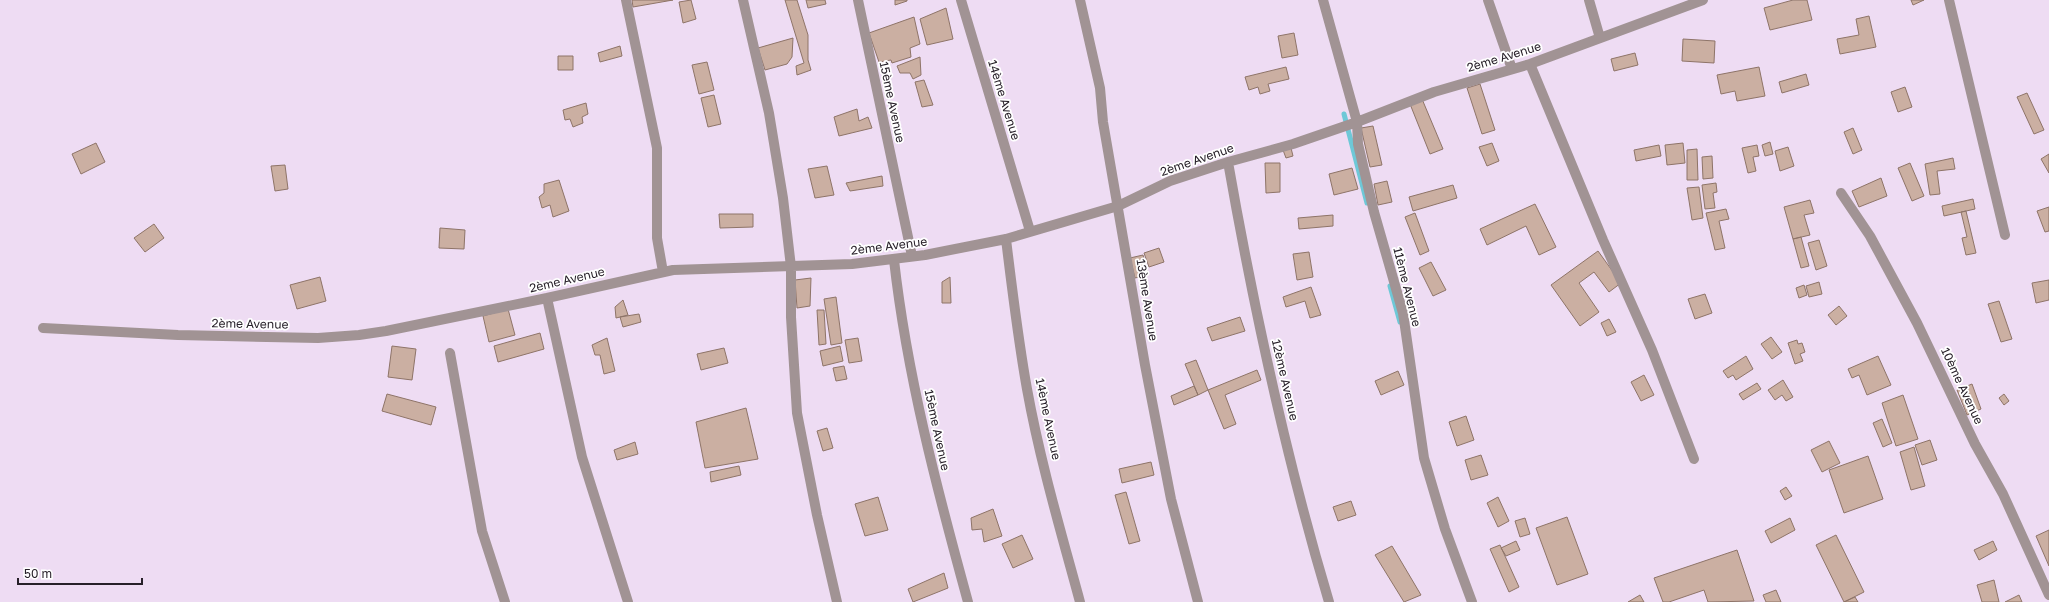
<svg xmlns="http://www.w3.org/2000/svg" width="2049" height="602" font-family="'Golos Text',sans-serif">
	<style>
		.lines { fill: none; stroke-linecap: round; stroke-linejoin: round }
		.stream { stroke: #6ec8d7; stroke-width: 5 }
		.building { fill: #cbafa2; stroke: #8e7468 }
		.minor { stroke: #a19394; stroke-width: 10 }
		.labels { text-anchor: middle; stroke-width: 3.5; stroke-linejoin: round; paint-order: stroke }
		.street-label { font-size: 12px; fill: #272029; stroke: #fff }
	</style>
	<rect width="100%" height="100%" fill="#eedcf3"/>
	<g class="lines">
		<path class="stream" d="M1344 114 1367 203
			M1390 286 1400 322"/>
	</g>
	<path class="building" d="M632 0H673L633 7Z
		M691 0 696 19 683 23 679 2Z
		M785 0H797L808 35V60L811 70 797 75 796 66 804 63Z
		M806 0H825L826 4 808 8Z
		M895 0H907V1L895 5Z
		M1793 0H1807L1812 20 1770 30 1764 8Z
		M1911 0H1924L1913 5Z
		M946 8 953 39 927 45 920 19Z
		M1869 16 1876 47 1840 54 1837 39 1859 35 1856 19Z
		M914 17 920 44 910 48 911 57 892 63 891 60 879 62 869 33Z
		M1294 33 1298 55 1282 58 1278 36Z
		M793 38 792 57 787 64 765 70 758 48Z
		M1683 39 1715 41 1714 63 1682 61Z
		M620 46 622 56 600 62 598 53Z
		M1635 53 1638 65 1614 71 1611 59Z
		M558 56H573V70H558Z
		M920 57 921 75 913 79 910 73H900L897 66Z
		M707 62 714 90 699 94 692 65Z
		M1286 67 1289 79 1268 84 1270 91 1260 94 1258 87 1249 90 1245 77Z
		M1759 67 1765 96 1737 101 1735 91 1721 94 1717 75Z
		M1806 74 1809 85 1782 93 1779 82Z
		M924 80 933 105 922 107 915 82Z
		M1480 84 1495 130 1482 134 1467 88Z
		M1905 87 1912 107 1898 112 1891 92Z
		M2027 93 2044 130 2034 134 2017 97Z
		M714 95 721 124 708 127 701 98Z
		M1422 99 1443 149 1430 154 1410 104Z
		M586 103 588 114 582 117 583 123 573 127 570 119 565 120 563 110Z
		M857 109 859 121 868 117 872 128 839 136 834 117Z
		M1373 126 1382 165 1370 167 1361 128Z
		M1853 128 1862 150 1853 154 1844 132Z
		M1770 142 1773 154 1765 156 1762 145Z
		M96 143 105 162 81 174 72 154Z
		M1492 143 1499 161 1487 166 1479 147Z
		M1683 143 1685 163 1667 165 1665 145Z
		M1659 145 1661 156 1636 161 1634 150Z
		M1757 145 1759 156 1753 157 1756 171 1748 173 1742 148Z
		M1788 147 1794 166 1780 171 1775 151Z
		M1291 148 1293 156 1286 158 1283 150Z
		M1697 149 1698 180H1687V150Z
		M2049 154V173L2041 159Z
		M1712 156 1713 178 1703 179 1702 157Z
		M1953 158 1955 169 1937 171 1940 194 1930 195 1925 164Z
		M1265 163H1280V192L1266 193Z
		M1910 163 1924 196 1912 201 1898 168Z
		M285 165 288 189 275 191 271 166Z
		M827 166 834 195 815 198 808 169Z
		M1352 168 1358 189 1334 195 1329 174Z
		M882 176 883 186 850 191 846 183Z
		M1881 178 1887 196 1859 207 1852 191Z
		M559 180 569 211 553 217 550 205 542 208 539 197 544 193V184Z
		M1387 181 1392 202 1378 205 1374 184Z
		M1716 183 1717 192 1713 193 1715 208 1705 209 1702 185Z
		M1453 185 1457 198 1413 211 1409 197Z
		M1699 187 1703 218 1692 220 1687 188Z
		M1973 199 1975 209 1944 216 1942 206Z
		M1810 200 1814 213 1804 215 1810 235 1793 239 1784 207Z
		M1535 204 1556 247 1539 255 1526 226 1487 245 1480 229Z
		M2049 207V231L2045 232 2037 211Z
		M1726 209 1729 219 1719 221 1725 248 1715 250 1706 213Z
		M1966 211 1976 253 1966 255 1962 238 1967 237 1961 212Z
		M1415 213 1429 251 1420 255 1405 217Z
		M719 214H753V227L720 228Z
		M1333 215V226L1299 229 1298 218Z
		M154 224 164 238 145 252 134 238Z
		M440 228 465 230 464 249 439 248Z
		M1801 237 1809 266 1801 268 1793 239Z
		M1819 240 1827 266 1816 270 1808 243Z
		M1159 248 1164 262 1149 267 1144 253Z
		M1598 251 1621 283 1609 292 1594 272 1579 283 1599 312 1580 326 1551 285Z
		M1309 252 1313 277 1297 280 1293 254Z
		M1143 255 1148 275 1135 278 1130 258Z
		M1431 262 1446 290 1433 296 1419 268Z
		M320 277 326 301 297 309 290 285Z
		M950 277 951 303H942V282Z
		M811 278 810 306 797 308 795 280Z
		M2049 280V300L2036 303 2032 283Z
		M1819 282 1822 294 1809 297 1806 286Z
		M1804 285 1807 295 1799 298 1796 288Z
		M1311 287 1321 315 1310 318 1305 301 1286 307 1283 297Z
		M1705 294 1712 313 1695 319 1688 299Z
		M836 297 842 343 831 345 824 299Z
		M623 300 628 315 616 318 615 307Z
		M1999 301 2012 339 2001 342 1988 304Z
		M1839 306 1847 316 1836 325 1828 315Z
		M508 309 515 335 489 342 483 316Z
		M817 310H824L826 344 819 345Z
		M639 314 641 322 623 327 620 317Z
		M1240 317 1245 331 1212 341 1207 328Z
		M1609 319 1616 332 1607 336 1601 323Z
		M540 333 544 349 498 362 494 346Z
		M1771 337 1782 352 1772 359 1761 344Z
		M607 338 615 371 604 374 600 355H595L592 345Z
		M858 338 862 361 849 363 845 340Z
		M1797 340 1798 344 1802 343 1805 352 1800 354 1803 361 1795 364 1788 343Z
		M392 346 416 349 412 380 388 377Z
		M840 346 843 361 823 366 820 351Z
		M724 348 728 363 701 370 697 354Z
		M1746 356 1753 369 1736 380 1733 375 1728 378 1723 371Z
		M1878 356 1891 385 1867 395 1859 375 1852 378 1848 369Z
		M1196 360 1208 390 1198 395 1185 364Z
		M844 366 847 379 836 381 833 368Z
		M1257 370 1261 380 1225 395 1236 424 1224 429 1208 390Z
		M1398 371 1404 385 1381 395 1375 381Z
		M1644 375 1654 395 1641 401 1631 382Z
		M1783 380 1793 397 1786 401 1782 395 1775 400 1768 390Z
		M1757 383 1761 389 1743 400 1739 394Z
		M1972 384 1981 409 1967 415 1957 390Z
		M1194 386 1198 395 1174 405 1171 396Z
		M387 394 436 407 431 425 382 411Z
		M2004 394 2009 401 2004 405 1999 398Z
		M1903 395 1918 439 1896 446 1882 403Z
		M746 408 758 459 705 468 696 422Z
		M1466 416 1474 440 1457 446 1449 422Z
		M1882 419 1892 443 1883 447 1873 423Z
		M827 428 833 448 823 451 817 431Z
		M1930 440 1937 460 1922 465 1915 445Z
		M1829 441 1840 463 1822 472 1811 450Z
		M635 442 638 454 617 460 614 450Z
		M1914 447 1925 486 1911 490 1900 452Z
		M1481 455 1488 475 1471 480 1465 460Z
		M1868 456 1883 499 1844 513 1829 470Z
		M1151 462 1154 475 1122 483 1119 469Z
		M739 466 741 475 711 482 710 472Z
		M1786 487 1792 496 1785 500 1780 491Z
		M1126 492 1140 541 1129 544 1115 495Z
		M878 497 888 530 865 536 855 504Z
		M1498 497 1509 521 1498 527 1487 503Z
		M1351 501 1356 515 1338 521 1333 507Z
		M993 509 1002 536 984 542 982 529 972 530 971 518Z
		M1567 517 1588 574 1557 585 1536 528Z
		M1525 518 1530 534 1520 537 1515 521Z
		M1790 518 1795 530 1771 543 1765 531Z
		M2049 530V566L2036 536Z
		M1022 535 1033 559 1013 568 1002 544Z
		M1836 535 1864 592 1844 602 1816 545Z
		M1516 541 1520 550 1506 556 1501 548Z
		M1993 541 1997 550 1979 560 1974 550Z
		M1500 545 1519 587 1509 592 1490 549Z
		M1392 546 1421 595 1404 602 1375 555Z
		M1737 550 1754 601 1708 602 1704 590 1669 602H1663L1654 578Z
		M944 573 948 588 913 602 908 589Z
		M1994 580 1999 602H1982L1977 585Z
		M1776 590 1781 602H1766L1763 595Z
		M1640 595 1644 602H1628Z
		M2019 595 2022 602H2005Z
		M1855 597 1858 602H1844Z"/>
	<g class="lines">
		<path class="minor" d="M626 0 657 148V238L663 272
			M743 0 769 113 783 198 791 267V317L797 413 817 515 837 602
			M858 0 912 256
			M961 0 1030 231
			M1080 0 1100 88 1103 122 1145 365 1171 499 1198 602
			M1323 0 1357 122 1358 144 1374 212 1403 313 1424 458 1445 529 1472 602
			M1488 0 1512 69
			M1589 0 1600 38
			M1949 0 2005 235
			M1530 64 1603 240 1652 350 1694 459
			M1228 162C1254 310 1286 458 1329 602
			M1841 193 1870 236 1917 323 1975 444 2003 494 2049 595
			M1006 239C1012 289 1018 339 1027 389 1040 461 1061 532 1080 602
			M894 260C907 376 937 489 968 602
			M547 298 582 457 628 602
			M43 328 178 335 318 338 359 335 386 331 547 298 673 270 852 264 925 255 1006 239 1118 206 1170 181 1228 162 1293 144 1357 122 1434 92 1530 64 1703 0
			M450 353 482 531 505 602"/>
	</g>
	<g class="labels">
		<g class="street-label">
			<text transform="translate(1504 57) rotate(-17)" y="4">2ème Avenue</text>
			<text transform="translate(1004 100) rotate(73)" y="4">14ème Avenue</text>
			<text transform="translate(892 102) rotate(78)" y="4">15ème Avenue</text>
			<text transform="translate(1197 160) rotate(-19)" y="4">2ème Avenue</text>
			<text transform="translate(889 246) rotate(-7)" y="4">2ème Avenue</text>
			<text transform="translate(567 280) rotate(-13)" y="4">2ème Avenue</text>
			<text transform="translate(1407 287) rotate(76)" y="4">11ème Avenue</text>
			<text transform="translate(1147 300) rotate(81)" y="4">13ème Avenue</text>
			<text transform="translate(250 324) rotate(1)" y="4">2ème Avenue</text>
			<text transform="translate(1285 380) rotate(77)" y="4">12ème Avenue</text>
			<text transform="translate(1962 386) rotate(65)" y="4">10ème Avenue</text>
			<text transform="translate(1048 419) rotate(78)" y="4">14ème Avenue</text>
			<text transform="translate(937 430) rotate(78)" y="4">15ème Avenue</text>
		</g>
	</g>
	<path d="M18 578v6h124v-6" fill="none" stroke="#272029" stroke-width="2"/>
	<text x="24" y="578" font-size="12" fill="#272029" stroke="#ffffff" stroke-width="3" paint-order="stroke">50 m</text>
</svg>
